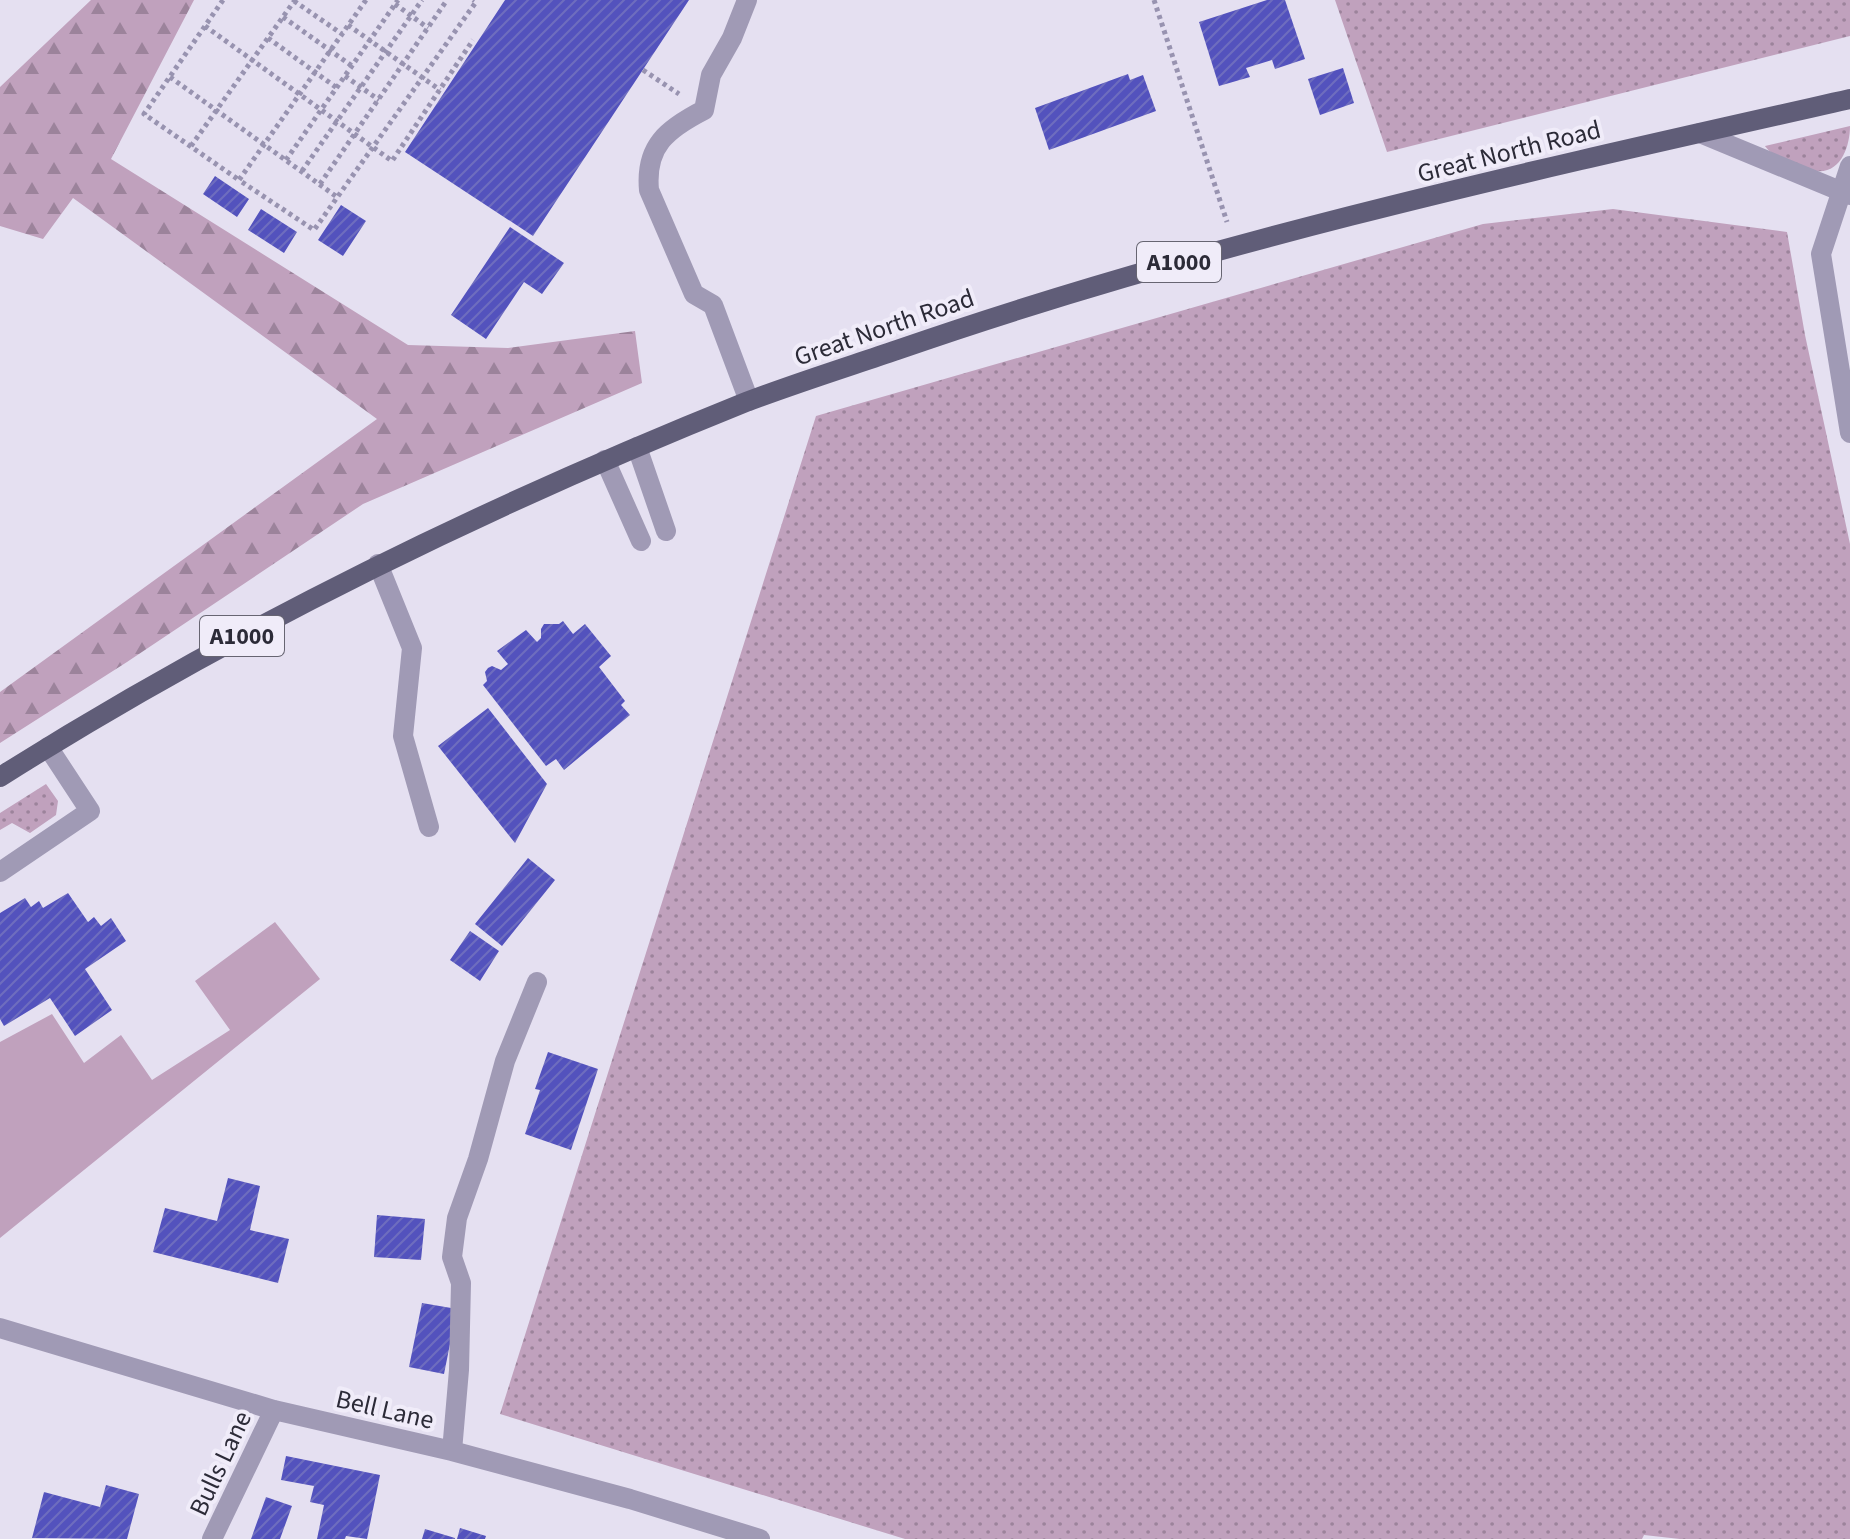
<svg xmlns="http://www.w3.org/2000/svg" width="1850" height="1539" font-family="'Source Sans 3',sans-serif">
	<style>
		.grass { fill: url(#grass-dots) }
		.forest { fill: url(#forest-firs) }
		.garden { fill: #c0a1bd }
		.building { fill: url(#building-hatch) }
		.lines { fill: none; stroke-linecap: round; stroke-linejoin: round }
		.path { stroke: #9893b0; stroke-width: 5; stroke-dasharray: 4 4; stroke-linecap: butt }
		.minor { stroke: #a09ab5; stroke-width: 20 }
		.major { stroke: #605d78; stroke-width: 20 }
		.labels { text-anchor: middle; stroke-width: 8; stroke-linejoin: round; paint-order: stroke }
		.shield { fill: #f0ecf9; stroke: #676572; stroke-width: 2 }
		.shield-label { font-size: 24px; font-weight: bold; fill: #2c2b38 }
		.street-label { font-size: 26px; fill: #2c2b38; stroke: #f0ecf9 }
	</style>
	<defs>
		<pattern id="grass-dots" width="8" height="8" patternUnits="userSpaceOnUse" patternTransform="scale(2)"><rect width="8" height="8" fill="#c0a1bd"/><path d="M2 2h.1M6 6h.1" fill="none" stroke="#9c839b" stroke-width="1.8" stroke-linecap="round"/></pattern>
		<pattern id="forest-firs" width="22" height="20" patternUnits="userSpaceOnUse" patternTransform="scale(2)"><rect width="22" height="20" fill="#c0a1bd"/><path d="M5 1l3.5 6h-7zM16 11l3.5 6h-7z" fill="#9c839b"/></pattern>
		<pattern id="building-hatch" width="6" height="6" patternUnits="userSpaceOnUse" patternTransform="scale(2)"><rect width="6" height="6" fill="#5352bd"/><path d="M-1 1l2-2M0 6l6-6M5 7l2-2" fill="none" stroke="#6e6dbe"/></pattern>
	</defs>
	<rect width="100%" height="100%" fill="#e5e0f1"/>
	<path class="grass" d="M1335 0H1850V36L1387 152Z
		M1850 126C1850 146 1841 174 1816 171 1808 171 1799 165 1792 162 1782 158 1772 156 1765 146Z
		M1613 209 1787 232 1805 335 1850 544V1539H1680L1644 1535 1642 1539H905L500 1414 816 416 1483 224Z
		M46 784 58 801 56 815 30 833 12 823 0 830V813Z"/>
	<path class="forest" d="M91 0H194L111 159 408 345 508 348 635 331 642 383 363 504 127 662 0 743V692L377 419 73 198 43 239 0 226V87Z"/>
	<path class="garden" d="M275 922 320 979 0 1238V1042L52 1014 84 1063 121 1035 152 1080 230 1030 195 981Z"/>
	<path class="building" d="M505 0H689L533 236 405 152Z
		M1267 0H1285L1305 59 1275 69 1272 60 1246 68 1250 77 1219 86 1199 22Z
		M1343 68 1354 103 1320 115 1308 79Z
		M1128 74 1130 80 1143 75 1156 111 1049 150 1035 108Z
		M215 176 249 199 237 217 203 194Z
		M341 205 366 221 343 256 318 240Z
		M261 209 297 232 284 253 248 230Z
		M510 227 564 263 542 294 524 282 486 339 451 315Z
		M563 621 573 634 585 624 611 656 599 667 625 701 621 705 630 715 564 770 556 759 546 766 483 685 487 681 485 672 488 668 492 666 501 670 508 664 497 651 526 630 537 642 541 638V629L544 624H559Z
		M488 708 547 784 515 843 438 746Z
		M528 858 555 880 502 946 475 924Z
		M68 893 88 922 94 917 101 926 111 918 126 941 85 969 112 1010 75 1036 50 998 4 1026 0 1019V913L25 898 31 907 39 901 43 908Z
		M470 931 499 951 480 981 450 960Z
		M548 1052 598 1069 571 1150 525 1134 540 1090 535 1089Z
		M228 1178 260 1186 250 1230 289 1239 278 1283 153 1252 165 1208 217 1221Z
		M377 1215 425 1219 421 1260 374 1257Z
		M422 1303 457 1309 444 1374 409 1367Z
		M286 1456 380 1475 367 1539 346 1536 345 1539H317L324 1505 310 1502 314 1486 281 1480Z
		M106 1485 139 1494 127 1539 32 1538 44 1492 100 1507Z
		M266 1497 292 1506 280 1539H251Z
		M460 1528 486 1536 485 1539H457Z
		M425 1529 455 1538V1539H422Z"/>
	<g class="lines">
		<path class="path" d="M223 0 144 114 239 180
			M366 0 239 180 314 230 476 2 473 0
			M1154 0 1227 222
			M294 1 342 34
			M395 4 428 28
			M283 17 352 66
			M348 25 440 90
			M205 26 392 161 473 40
			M268 38 337 88
			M643 70 679 94
			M345 76 379 100
			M170 77 337 197
			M191 146 295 0
			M286 160 398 0
			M302 171 422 0
			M320 184 447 0"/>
		<path class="minor" d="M747 0 732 38 711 75 704 110C667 129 645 146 649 190L694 294 713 305 749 401
			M1700 133 1850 195
			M1850 166 1821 254 1850 433
			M637 447 666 531
			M605 460 641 541
			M378 564 412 648 403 736 429 827
			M0 872 90 811 48 747
			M0 1328 274 1410 452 1451 630 1499 760 1539
			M452 1451 459 1370 461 1283 452 1257 457 1218 478 1159 505 1061 537 982
			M212 1539 274 1410"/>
		<path class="major" d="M0 777C236 628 487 506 746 402 796 383 847 367 897 350 1207 242 1530 171 1850 99"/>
	</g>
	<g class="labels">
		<g class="shield">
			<rect x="1137" y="242" width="84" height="40" rx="6"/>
			<rect x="200" y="616" width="84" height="40" rx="6"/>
		</g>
		<g class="shield-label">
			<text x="1179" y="270">A1000</text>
			<text x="242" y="644">A1000</text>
		</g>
		<g class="street-label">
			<text transform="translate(1509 151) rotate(-14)" y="9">Great North Road</text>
			<text transform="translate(884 327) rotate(-19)" y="9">Great North Road</text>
			<text transform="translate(385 1409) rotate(13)" y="9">Bell Lane</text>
			<text transform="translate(220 1463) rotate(-65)" y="9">Bulls Lane</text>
		</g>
	</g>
</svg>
